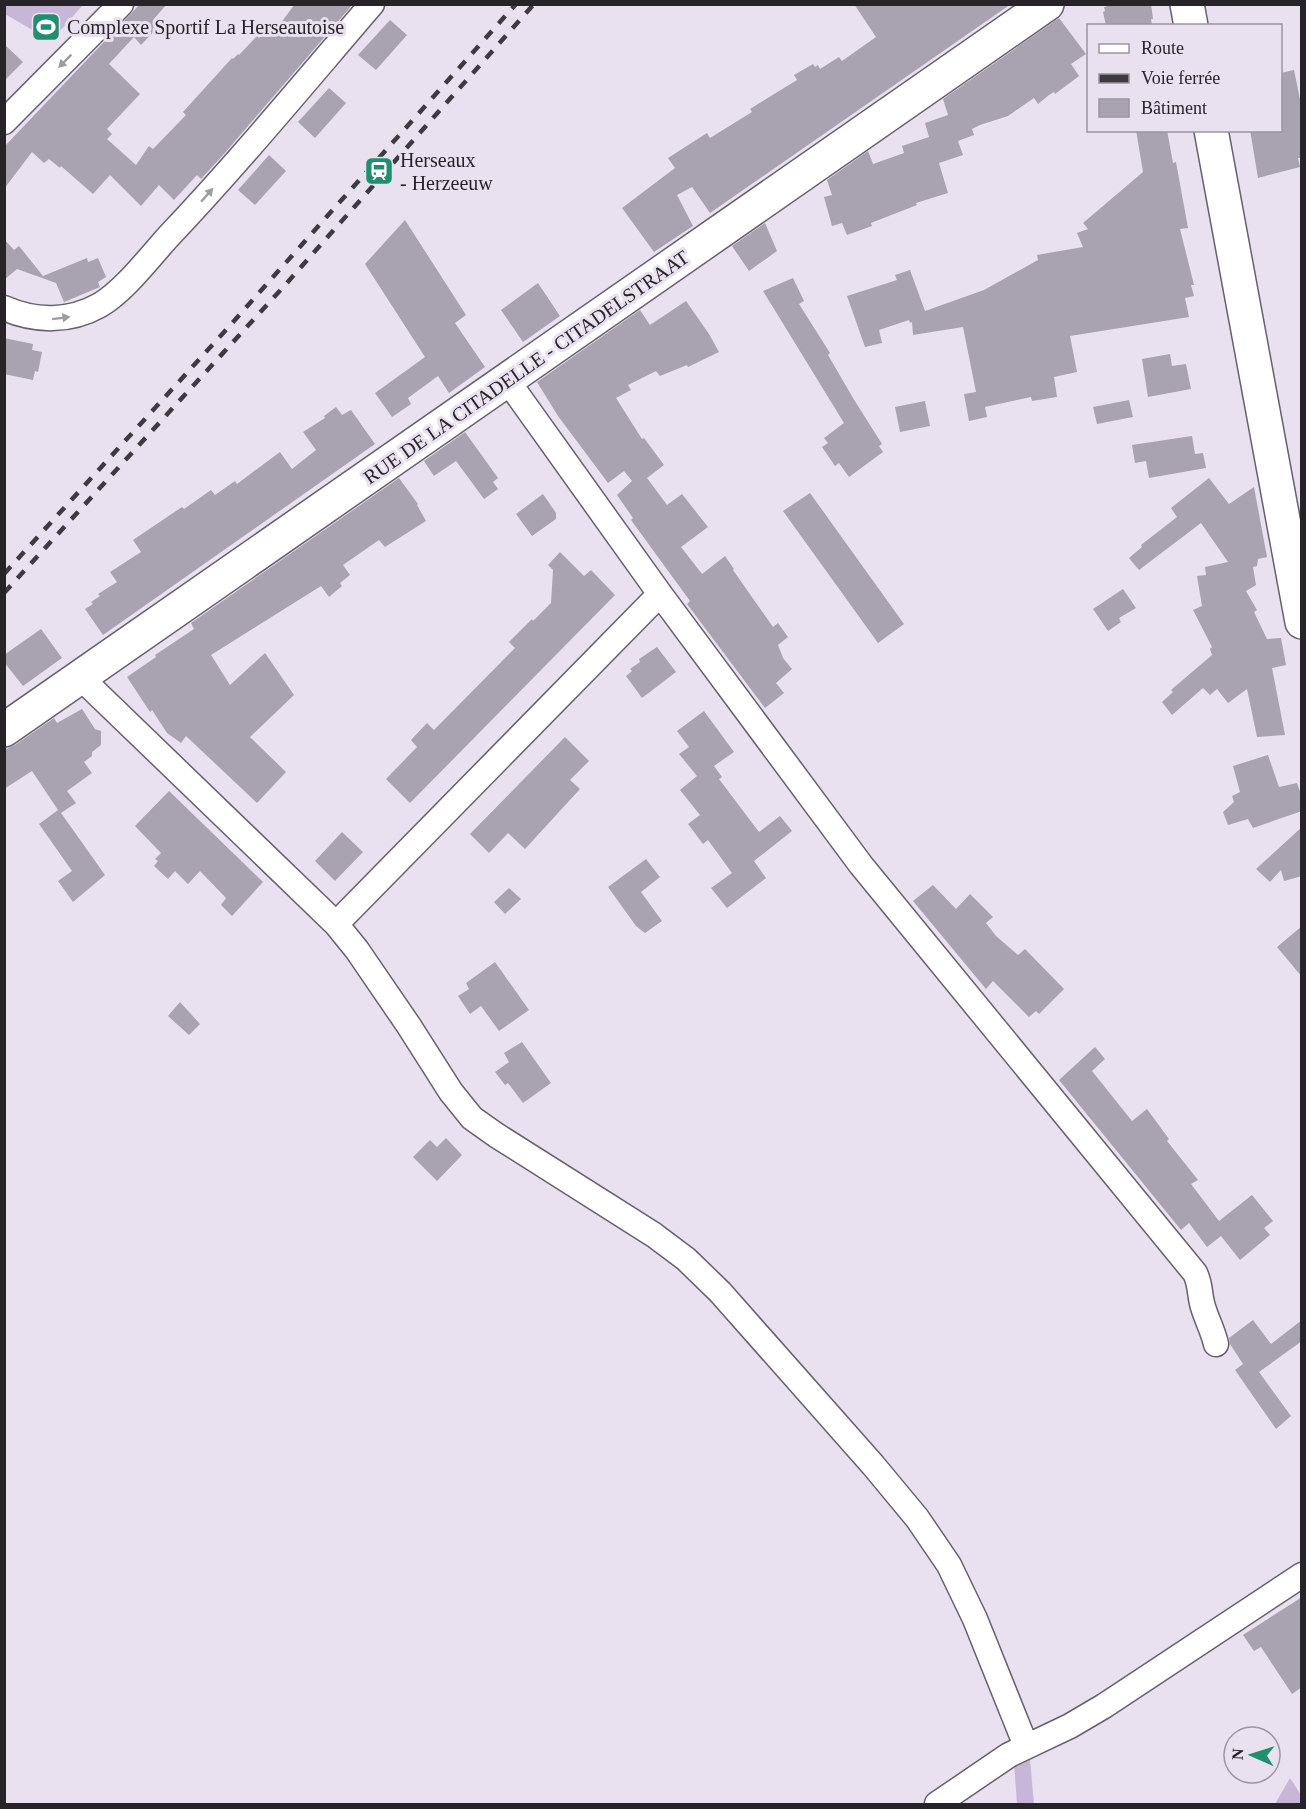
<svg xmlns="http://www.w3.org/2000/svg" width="1306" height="1809" font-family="Georgia,serif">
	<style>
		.green { fill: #c8b6d8 }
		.building { fill: #a9a2b0 }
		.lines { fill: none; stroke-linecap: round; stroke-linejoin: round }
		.street-casing { stroke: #67606c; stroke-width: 27 }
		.secondary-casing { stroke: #67606c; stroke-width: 36 }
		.street { stroke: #fff; stroke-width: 24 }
		.secondary { stroke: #fff; stroke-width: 33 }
		.rail { stroke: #3d3b41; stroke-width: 4.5; stroke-dasharray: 10 10; stroke-linecap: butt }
		.oneway { fill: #9d9c9f }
		.labels { text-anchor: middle; stroke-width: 6; stroke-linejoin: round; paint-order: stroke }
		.poi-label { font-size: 20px; fill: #262429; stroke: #e9e1f0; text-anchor: start }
		.street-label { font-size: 20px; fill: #262429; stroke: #e9e1f0 }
	</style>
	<rect width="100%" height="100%" fill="#e9e1f0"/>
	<path class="green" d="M5 4H83V5L51 41 5 14Z
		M1030 1759 1034 1804H1017L1014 1764Z
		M1290 1778 1301 1795V1804H1275Z"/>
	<path class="building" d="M140 4H167L153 20 159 26 141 45 134 37 109 64 140 94 107 129 112 134 107 139 136 165 149 146 153 149 186 115 183 112 232 58 233 59 238 54 239 55 257 36 259 38 269 27 274 32 295 4H353L223 155 201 179 197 175 174 200 159 185 141 206 110 175 93 194 61 166 60 168 49 159 44 163 32 152 4 189V147Z
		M854 4H1011L710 213 692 187 677 195 693 226 654 252 622 208 675 168 668 158 707 133 710 138 752 112 750 109 797 80 794 75 813 64 815 67 818 65 820 69 839 57 842 61 876 37Z
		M1107 4H1151L1153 19H1151L1152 26H1106L1103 12 1105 11 1104 7 1108 6Z
		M1059 18 1086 54 1071 64 1079 76 1055 94 1054 92 1049 95 1038 104 1034 98 1008 116 980 125 972 129 974 135 958 141 963 155 939 163 948 193 916 203 917 205 871 223 872 226 847 235 842 223 832 226 824 197 832 195 827 180 868 151 873 164 904 153 902 146 929 137 925 123 948 115 943 99Z
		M390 20 407 35 376 70 358 55Z
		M4 44 23 62 4 81Z
		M1294 70 1302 109V158H1298L1300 167 1258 178 1250 130H1281V73Z
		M329 88 346 103 315 138 298 122Z
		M1136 130H1167L1173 163 1176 162 1188 228 1180 229 1194 285H1191L1194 296 1185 298 1189 317 1070 336 1077 372 1054 377 1057 397 1032 401 1031 397 985 407 987 417 969 421 964 394 976 392 963 327 913 335 912 322 910 323 909 320 879 330 882 343 865 347 847 296 897 280 895 275 910 270 925 311 984 290 1038 260 1037 255 1083 247 1077 233 1088 229 1083 223 1143 172Z
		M269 155 286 171 255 205 238 190Z
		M405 220 466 315 455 323 485 367 449 393 438 376 408 398 411 404 392 417 375 393 425 357 365 264Z
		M765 223 777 251 749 271 732 246Z
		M4 239 14 250 19 246 43 276 87 258 88 262 98 258 106 277 98 282 100 287 64 302 56 283 17 269 4 280Z
		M793 278 804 301 799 304 830 353 828 355 853 398 882 444 879 446 883 452 849 477 839 463 835 466 822 447 828 443 824 438 844 423 763 291Z
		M538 283 560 316 523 342 501 310Z
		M686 301 709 334 719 352 688 367 687 365 660 376 656 371 628 385 631 390 616 398 642 439 644 438 664 465 647 478 667 505 682 494 708 527 681 547 702 574 725 556 734 569 733 570 773 627 778 623 788 637 778 645 783 658 792 669 776 683 784 693 765 708 687 604 690 601 631 520 633 518 617 495 632 481 624 471 608 483 558 416 537 382 640 310 650 325Z
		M4 338 33 344 32 350 42 352 38 372 35 371 33 380 4 374Z
		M1170 354 1172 366 1186 364 1191 389 1148 397 1142 359Z
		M1129 400 1133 417 1097 424 1093 407Z
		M925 401 930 426 900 432 895 407Z
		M336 407 342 415 351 410 375 444 103 635 85 609 93 604 91 602 100 596 98 594 117 582 110 572 141 552 133 540 182 507 184 509 211 490 215 495 235 481 237 484 280 452 292 469 316 450 303 432 325 418 324 416Z
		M465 432 498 478 493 482 498 489 484 499 456 461 434 476 424 461Z
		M1192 436 1195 454 1203 453 1206 468 1149 478 1146 461 1135 463 1132 445Z
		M399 478 418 504 417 505 426 521 385 547 379 540 343 565 350 575 340 583 342 586 329 597 321 586 211 655 230 685 265 653 294 695 250 737 286 772 257 803 186 736 181 743 167 733 152 710 150 712 127 677 156 657 155 655 194 629 191 623Z
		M1209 478 1229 504 1254 487 1267 557 1258 559 1257 566 1253 567 1256 585 1246 591 1257 610 1254 612 1267 639 1281 638 1286 665 1272 668 1285 735 1257 737 1247 689 1228 703 1217 689 1210 695 1203 688 1172 715 1162 702 1173 692 1171 690 1212 655 1210 649 1212 647 1193 610 1202 606 1197 576 1206 575 1205 567 1228 562 1201 523 1139 570 1129 558 1142 547 1141 545 1177 517 1171 508Z
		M810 493 904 624 878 643 783 511Z
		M543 494 556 513V519L532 536 516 514Z
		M560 552 584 576 591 570 615 595 410 803 386 779 417 747 411 740 427 723 434 730 515 648 509 642 532 619 533 621 551 603 553 570 548 565Z
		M1123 589 1136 608 1119 618 1121 622 1108 631 1093 609Z
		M41 629 62 658 23 686 4 662V655Z
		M657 647 676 672 642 698 626 676 632 671 630 669 640 662 639 659Z
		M82 709 95 729 101 731V745L92 752V756L84 762 92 773 67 791 76 803 61 813 105 875 73 902 58 881 72 871 39 824 58 810 32 771 4 789V750L15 745 54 718 57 723Z
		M704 711 734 752 714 766 722 777 719 779 759 832 780 816 792 831 754 861 766 878 727 908 711 888 732 873 708 840 703 844 688 824 700 815 680 790 697 776 679 754 689 747 677 731Z
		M565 737 589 761 570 780 580 789 525 849 508 833 489 853 470 834Z
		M1268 755 1279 787 1297 783 1302 797V811L1253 828 1248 819 1228 825 1223 812 1234 802 1232 796 1240 792 1233 766Z
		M169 791 263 882 232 916 221 905 226 898 200 871 188 884 175 871 168 879 154 866 158 861 155 859 161 853 135 826Z
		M1302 827V876L1284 881 1281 870 1270 882 1256 869Z
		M342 832 363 852 335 881 315 861Z
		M646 859 660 877 641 892 662 921 645 933 636 926 608 887Z
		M933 885 956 909 970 894 993 917 986 923 996 936 1018 955 1025 949 1064 989 1039 1014 1036 1011 1029 1017 993 981 986 989 913 901Z
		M509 888 521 899 505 914 494 902Z
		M1302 926V977L1277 947Z
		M495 962 529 1010 499 1031 481 1006 470 1014 458 996 469 989 466 983Z
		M180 1002 200 1024 189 1035 168 1016Z
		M522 1042 551 1083 523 1103 508 1083 505 1085 495 1072 509 1062 504 1053Z
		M1095 1047 1105 1059 1092 1071 1132 1121 1147 1109 1169 1139 1167 1141 1198 1180 1191 1184 1219 1221 1252 1195 1273 1221 1264 1228 1270 1235 1240 1260 1221 1236 1207 1247 1189 1223 1181 1230 1059 1080Z
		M446 1138 462 1155 437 1181 413 1157 430 1140 437 1147Z
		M1253 1320 1271 1344 1302 1320V1341L1259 1372 1291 1416 1276 1429 1235 1370 1243 1364 1230 1344 1229 1338Z
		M1302 1597V1687L1292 1694 1261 1647 1254 1651 1243 1635Z"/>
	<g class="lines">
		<g class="street-casing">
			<path id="street" d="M4 122 121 4
				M4 308C36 322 70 322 100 305 124 291 149 258 168 237 239 162 305 82 372 4
				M507 380 660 594 861 865 1195 1273C1201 1285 1199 1294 1203 1307 1207 1320 1213 1331 1216 1344
				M80 677 336 924 357 950 409 1026 451 1092 472 1118 496 1135 654 1235 686 1259 720 1292 873 1465 917 1518 949 1565 975 1619 1026 1746
				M336 924 660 594
				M937 1804 1009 1755 1070 1726 1104 1706 1302 1575"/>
		</g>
		<g class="secondary-casing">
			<path id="secondary" d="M1187 4 1191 26
				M1211 130 1302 622
				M4 730 1047 4"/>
		</g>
		<use href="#street" class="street"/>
		<use href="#secondary" class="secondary"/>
		<path class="rail" d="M4 574 225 331 516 4
			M4 593 286 284 534 4"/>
	</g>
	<defs><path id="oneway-solid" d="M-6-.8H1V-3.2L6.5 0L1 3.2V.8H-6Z" transform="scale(1.5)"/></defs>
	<g class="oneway">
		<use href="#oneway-solid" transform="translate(65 61) rotate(135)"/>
		<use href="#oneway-solid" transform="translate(207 195) rotate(-49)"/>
		<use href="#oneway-solid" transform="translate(61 318) rotate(-7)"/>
	</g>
	<defs>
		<g id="stadium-square" transform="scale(1.5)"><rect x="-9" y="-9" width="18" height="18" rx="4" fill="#1f8f6f" stroke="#e9e1f0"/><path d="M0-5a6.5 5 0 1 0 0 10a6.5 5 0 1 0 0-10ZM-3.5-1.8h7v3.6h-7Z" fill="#fff"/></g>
		<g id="station-square" transform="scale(1.5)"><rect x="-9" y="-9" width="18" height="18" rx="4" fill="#1f8f6f" stroke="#e9e1f0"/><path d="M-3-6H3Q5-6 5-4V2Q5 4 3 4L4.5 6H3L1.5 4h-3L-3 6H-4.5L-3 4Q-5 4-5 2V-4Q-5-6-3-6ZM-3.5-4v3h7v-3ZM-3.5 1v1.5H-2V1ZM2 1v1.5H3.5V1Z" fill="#fff"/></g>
	</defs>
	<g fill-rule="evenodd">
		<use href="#stadium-square" x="46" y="27"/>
		<use href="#station-square" x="379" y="171"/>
	</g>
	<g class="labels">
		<g class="poi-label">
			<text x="67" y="34">Complexe Sportif La Herseautoise</text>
			<text x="400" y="167">Herseaux<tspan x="400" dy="23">- Herzeeuw</tspan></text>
		</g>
		<g class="street-label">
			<text transform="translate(526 367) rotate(-35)" y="7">RUE DE LA CITADELLE - CITADELSTRAAT</text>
		</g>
	</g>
	<rect width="1306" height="1809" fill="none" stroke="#262429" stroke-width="12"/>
	<rect x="1087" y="24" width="195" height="108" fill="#e9e1f0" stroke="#9b95a0" stroke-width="1.5"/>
	<rect x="1099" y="44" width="30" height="9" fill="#ffffff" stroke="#9b95a0" stroke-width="1.5"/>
	<text x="1141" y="54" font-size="18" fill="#262429">Route</text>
	<rect x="1099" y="74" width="30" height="9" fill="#3d3b41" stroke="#9b95a0" stroke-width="1.5"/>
	<text x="1141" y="84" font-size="18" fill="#262429">Voie ferrée</text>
	<rect x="1099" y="99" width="30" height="18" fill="#a9a2b0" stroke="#9b95a0" stroke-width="1.5"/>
	<text x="1141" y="114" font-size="18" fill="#262429">Bâtiment</text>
	<g transform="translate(1252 1755) rotate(273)"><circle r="28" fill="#e9e1f0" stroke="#9b95a0" stroke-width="1.5"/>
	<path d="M0-4.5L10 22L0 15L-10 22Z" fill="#1f8f6f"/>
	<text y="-9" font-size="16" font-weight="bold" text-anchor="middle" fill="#262429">N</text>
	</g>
</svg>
